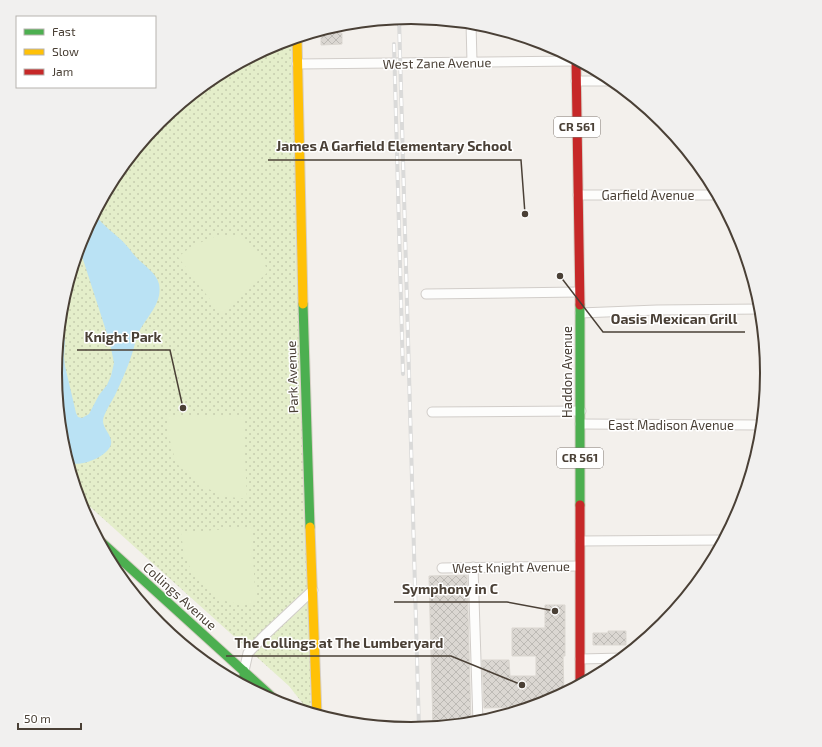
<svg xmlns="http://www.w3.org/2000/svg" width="822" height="747" font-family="'Exo 2',sans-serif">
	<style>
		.green { fill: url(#green-dots) }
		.pitch { fill: #e4eeca }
		.water { fill: #bae2f4 }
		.building { fill: url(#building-cross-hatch); stroke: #dbd7d1 }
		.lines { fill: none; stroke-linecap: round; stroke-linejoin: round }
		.street-casing { stroke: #d1cdc9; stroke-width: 11 }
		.fast-casing { stroke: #d6cfc5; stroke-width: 11 }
		.slow-casing { stroke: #d6cfc5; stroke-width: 11 }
		.jam-casing { stroke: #d6cfc5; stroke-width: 11 }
		.street { stroke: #fdfdfc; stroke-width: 9 }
		.fast { stroke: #4caf50; stroke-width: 9 }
		.slow { stroke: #ffc107; stroke-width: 9 }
		.jam { stroke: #c62828; stroke-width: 9 }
		.rail-casing { stroke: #dadad9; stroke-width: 4 }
		.rail { stroke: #fff; stroke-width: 2.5; stroke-dasharray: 8; stroke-linecap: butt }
		.labels { text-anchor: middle; stroke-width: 3; stroke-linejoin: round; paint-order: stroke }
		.shield { fill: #fff; stroke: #807972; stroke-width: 1 }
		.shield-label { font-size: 12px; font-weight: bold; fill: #4a4036 }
		.street-label { font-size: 13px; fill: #4a4036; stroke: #fff }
		.rim { fill: none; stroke: #4a4036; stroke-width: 2 }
		.leader { fill: none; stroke: #4a4036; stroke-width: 1.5 }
		.callout-dot { fill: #4a4036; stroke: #fff; stroke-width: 1.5 }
		.callout-label { font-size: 14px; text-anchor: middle; font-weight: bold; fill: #4a4036; stroke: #fff; stroke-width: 3; stroke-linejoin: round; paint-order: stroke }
	</style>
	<defs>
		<pattern id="green-dots" width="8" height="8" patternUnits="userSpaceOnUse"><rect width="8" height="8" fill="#e4eeca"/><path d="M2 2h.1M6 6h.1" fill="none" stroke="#c5cdae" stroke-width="1.8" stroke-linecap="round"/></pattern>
		<pattern id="building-cross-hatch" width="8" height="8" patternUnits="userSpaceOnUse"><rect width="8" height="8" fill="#dbd7d2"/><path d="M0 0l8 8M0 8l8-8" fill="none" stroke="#bdbab5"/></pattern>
	</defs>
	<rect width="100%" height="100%" fill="#f3f0ec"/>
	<path class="green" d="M296 37 311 714 289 686 77 495 61 443 55 373 61 304 82 237 115 175 159 121 213 77 275 44Z"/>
	<path class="pitch" d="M214 237H241L260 253 268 272 221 314 178 257 192 246Z
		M169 415 243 416 247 499 221 496 195 481 176 463 169 437Z
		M251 527 256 605H243L221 600 206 588 193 574 184 554 181 533Z"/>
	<path class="water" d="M95 213C102 227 116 233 126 245 130 249 132 253 136 257 144 266 156 272 159 284 163 304 145 318 138 334 135 341 134 349 131 357 127 369 121 382 116 393 113 400 103 414 103 421 103 430 115 437 110 447 104 458 79 468 67 462L61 443 58 413 61 406 56 388 55 373 60 316 65 341 64 357 65 366 76 413 78 417 82 418 89 414 99 395 107 385 111 376 114 363 110 343 79 247 82 237Z"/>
	<path class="building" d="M337 25 338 33H342V44L321 45V30Z
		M467 575 471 724 433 728 429 576Z
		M545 605H565V656H563L564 694 547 703 533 707 484 708 482 660H509L510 676H536V656H512V628H545Z
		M608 631H626V645H593V633H608Z"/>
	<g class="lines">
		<g class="street-casing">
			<path id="street" d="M471 23 472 62
				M297 64 576 61
				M576 81H614
				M578 195H718
				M426 294 579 292
				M580 313 657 310 761 309
				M432 412 581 411
				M580 424 762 425
				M580 541 724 540
				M473 567 478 723
				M442 568 579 566
				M580 659 623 658
				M244 671 248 653 264 636 313 590
				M478 719H494"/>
		</g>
		<g class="fast-casing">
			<path id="fast" d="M303 304 310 527
				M580 305V505
				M97 538 281 705
				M244 671V687"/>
		</g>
		<g class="slow-casing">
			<path id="slow" d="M297 37 303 304
				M310 527 317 716"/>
		</g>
		<g class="jam-casing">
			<path id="jam" d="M576 59 580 305
				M580 505V686"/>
		</g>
		<use href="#street" class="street"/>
		<use href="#fast" class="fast"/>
		<use href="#slow" class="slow"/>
		<use href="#jam" class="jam"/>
		<g class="rail-casing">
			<path id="rail" d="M399 18 419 729
				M394 44 403 374"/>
		</g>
		<use href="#rail" class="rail"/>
	</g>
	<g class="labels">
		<g class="shield">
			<rect x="554" y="117" width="46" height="20" rx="3"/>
			<rect x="557" y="448" width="46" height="20" rx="3"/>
		</g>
		<g class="shield-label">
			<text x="577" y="131">CR 561</text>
			<text x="580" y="462">CR 561</text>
		</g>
		<g class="street-label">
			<text transform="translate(437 63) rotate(-1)" y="5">West Zane Avenue</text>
			<text x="648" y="200">Garfield Avenue</text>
			<text transform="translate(567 372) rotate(-90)" y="5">Haddon Avenue</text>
			<text transform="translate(292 377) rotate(-92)" y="5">Park Avenue</text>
			<text x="671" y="430">East Madison Avenue</text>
			<text transform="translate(511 567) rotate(-1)" y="5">West Knight Avenue</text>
			<text transform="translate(180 596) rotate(42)" y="5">Collings Avenue</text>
		</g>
	</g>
	<path d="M0 0H822V747H0ZM62 373a349 349 0 1 1 698 0a349 349 0 1 1-698 0Z" fill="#f1f0ef" fill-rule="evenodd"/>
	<path class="rim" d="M62 373a349 349 0 1 1 698 0a349 349 0 1 1-698 0Z"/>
	<path class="leader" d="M525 214L521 160H268M560 276L603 332H745M183 408L170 350H77M555 611L507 602H394M522 685L451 656H226"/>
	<g class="callout-dot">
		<circle cx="525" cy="214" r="4"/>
		<circle cx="560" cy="276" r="4"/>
		<circle cx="183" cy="408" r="4"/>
		<circle cx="555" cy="611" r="4"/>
		<circle cx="522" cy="685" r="4"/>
	</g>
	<g class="callout-label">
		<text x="394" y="151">James A Garfield Elementary School</text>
		<text x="674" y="324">Oasis Mexican Grill</text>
		<text x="123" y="342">Knight Park</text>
		<text x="450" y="594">Symphony in C</text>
		<text x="339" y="648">The Collings at The Lumberyard</text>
	</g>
	<rect x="16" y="16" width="140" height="72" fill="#ffffff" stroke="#b7b3af"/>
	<rect x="24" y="29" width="20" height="6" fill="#4caf50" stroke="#b7b3af"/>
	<text x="52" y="36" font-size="12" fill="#4a4036">Fast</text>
	<rect x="24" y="49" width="20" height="6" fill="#ffc107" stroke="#b7b3af"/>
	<text x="52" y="56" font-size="12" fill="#4a4036">Slow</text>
	<rect x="24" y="69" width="20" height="6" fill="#c62828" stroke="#b7b3af"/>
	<text x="52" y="76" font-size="12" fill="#4a4036">Jam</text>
	<path d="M18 723v6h63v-6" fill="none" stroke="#4a4036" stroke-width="2"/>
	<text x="24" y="723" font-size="12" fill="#4a4036" stroke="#ffffff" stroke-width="3" paint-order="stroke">50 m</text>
</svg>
